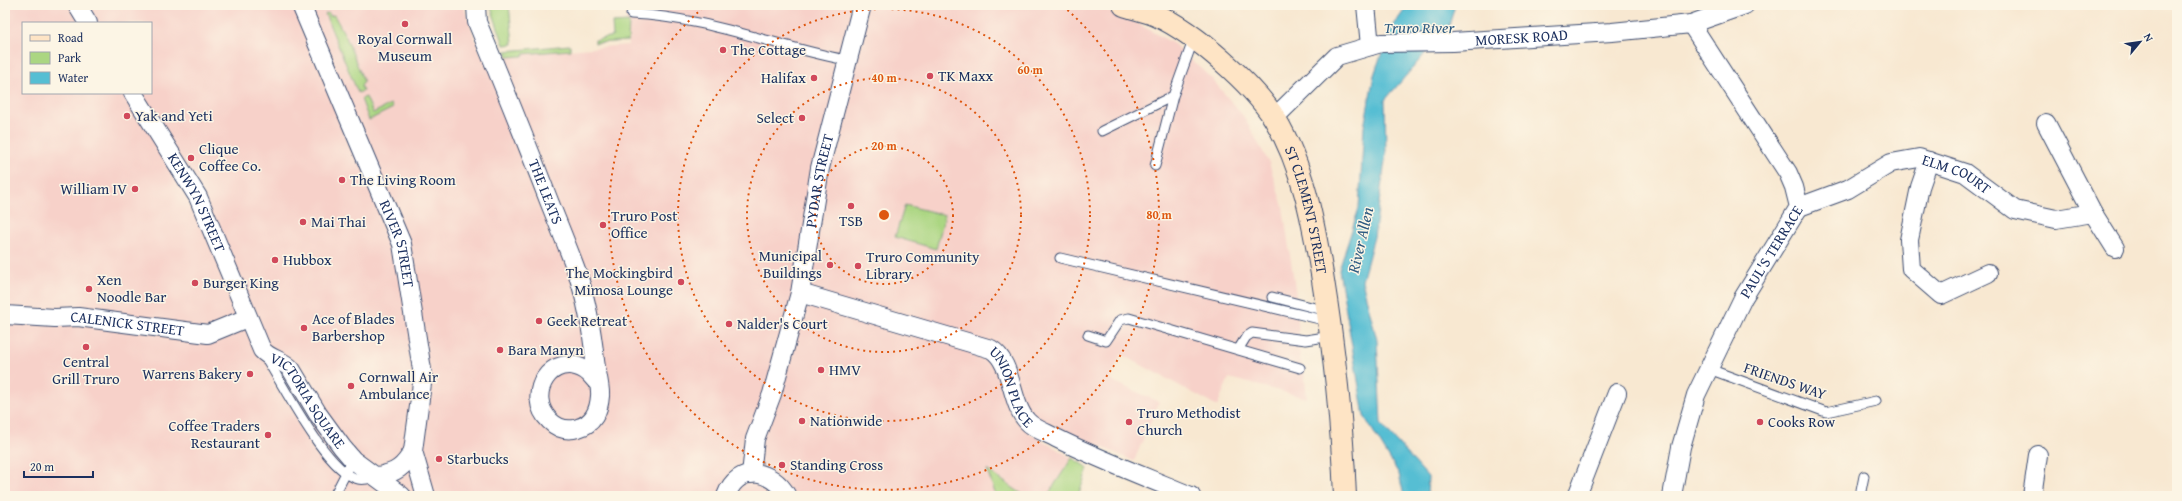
<svg xmlns="http://www.w3.org/2000/svg" width="2182" height="501" font-family="'Gentium Book Plus',serif">
	<style>
		.built { fill: #f7d1c9; fill-rule: evenodd }
		.green { fill: #abd682; stroke: #638270 }
		.water { fill: #56bed3; stroke: #387698 }
		.lines { fill: none; stroke-linecap: round; stroke-linejoin: round }
		.lane-casing { stroke: #3c4b6f; stroke-width: 11 }
		.street-casing { stroke: #3c4b6f; stroke-width: 20 }
		.secondary-casing { stroke: #3c4b6f; stroke-width: 24 }
		.lane { stroke: #fff; stroke-width: 9 }
		.street { stroke: #fff; stroke-width: 18 }
		.secondary { stroke: #fee4c5; stroke-width: 22 }
		.ring { fill: none; stroke: #de5710; stroke-width: 2; stroke-dasharray: 2 4 }
		.poi-dot { fill: #d1495b; stroke: #fcf5e5; stroke-width: 1.5 }
		.labels { text-anchor: middle; stroke-width: 3; stroke-linejoin: round; paint-order: stroke }
		.street-label { font-size: 15px; fill: #1b2f5e; stroke: #fcf5e5 }
		.poi-label { font-size: 15px; fill: #1b2f5e; stroke: #fcf5e5; text-anchor: start }
		.water-label { font-size: 16px; font-style: italic; fill: #2d5a81; stroke: #fcf5e5 }
		.centre { fill: #de5710; stroke: #fcf5e5; stroke-width: 2 }
		.ring-label { font-size: 12px; text-anchor: middle; font-weight: bold; fill: #de5710; stroke: #fcf5e5; stroke-width: 3; stroke-linejoin: round; paint-order: stroke }
	</style>
	<rect width="100%" height="100%" fill="#fcf5e5"/>
	<filter id="ink" filterUnits="userSpaceOnUse"><feTurbulence type="fractalNoise" baseFrequency=".025" numOctaves="2"/><feDisplacementMap in="SourceGraphic" scale="8" xChannelSelector="R" yChannelSelector="G"/><feConvolveMatrix kernelMatrix="1 2 1 2 8 2 1 2 1" color-interpolation-filters="sRGB"/></filter>
	<filter id="wash" filterUnits="userSpaceOnUse"><feTurbulence type="fractalNoise" baseFrequency=".012" numOctaves="4" result="noise"/><feDisplacementMap in="SourceGraphic" scale="16" xChannelSelector="R" yChannelSelector="G"/><feGaussianBlur stdDeviation="0.9" result="paint"/><feColorMatrix in="noise" values="0 0 0 0 0 0 0 0 0 0 0 0 0 0 0 0 0 1.4 0 .05"/><feComposite in="paint" operator="in"/></filter>
	<g filter="url(#wash)">
		<rect width="100%" height="100%" fill="#f8e8d1"/>
		<path class="built" d="M5 5H463L482 57 628 45 625 5H1090L1124 16 1174 44 1212 79 1244 117 1269 163 1283 207 1297 302 1300 359 1304 371 1307 398 1229 378 1217 406 1121 354 1110 380 1159 402 1134 461 1035 418 1028 432 1072 458 1047 496H1025L988 470 996 496H5ZM23 23H151V93H23Z"/>
		<path class="green" d="M490 5H509L513 44 504 45Z
			M329 13 330 16 334 15 346 37 364 82 361 86 363 91 358 93 325 14Z
			M629 22 628 41 595 43V40L613 36 612 23Z
			M570 45V50L523 54V56L508 57 506 51Z
			M366 97 373 113 391 104 393 108 369 120 361 99Z
			M905 205 945 215 936 249 895 237Z
			M1072 458 1088 468 1078 496H1047Z
			M987 470 1025 496H996Z"/>
		<path class="water" d="M1408 5H1455L1449 26 1385 100 1386 154 1374 237 1362 281 1377 340 1381 424 1428 477 1427 496H1404L1399 474 1364 416 1339 270 1359 208 1364 127 1374 75 1389 32Z"/>
	</g>
	<g filter="url(#ink)">
		<g class="lines">
			<g class="lane-casing">
				<path id="lane" d="M631 14C706 17 774 46 846 60
					M1102 131 1173 96
					M1155 166 1173 96 1194 38
					M1060 258 1328 321
					M1272 297 1327 311
					M1088 335 1106 341 1120 320 1129 318 1300 368
					M1238 350 1246 337 1252 333 1306 340 1332 336
					M266 358C284 386 326 471 358 479 364 481 371 478 376 477
					M1709 369 1826 412 1876 401
					M334 496 349 467
					M1860 496 1864 476"/>
			</g>
			<g class="street-casing">
				<g id="street">
					<path d="M77 5 88 23"/>
					<path id="s1" d="M301 5 402 244 423 376 413 451 426 496"/>
					<path id="s2" d="M476 5 477 22C502 82 526 141 549 201 559 226 569 250 578 275 587 302 592 332 595 360 596 371 601 387 600 396 599 411 593 424 578 428 568 431 558 429 550 421 523 395 552 350 585 370 590 373 594 379 598 383"/>
					<path d="M1366 5 1370 46"/>
					<path id="s3" d="M133 93 198 197 262 350C271 360 282 359 291 369L318 414 342 447 353 460 402 496"/>
					<path id="s4" d="M1274 118 1337 56 1381 43 1453 42 1612 32 1691 24 1745 5"/>
					<path d="M2046 123 2093 213"/>
					<path d="M1929 161 1920 187 1909 240 1911 269 1941 295 1988 273"/>
					<path id="s5" d="M1799 207 1848 189 1891 163 1919 158 1965 173 2015 210 2056 219 2093 213 2115 248"/>
					<path id="s6" d="M800 293 991 349C1013 362 1010 403 1027 421 1034 429 1047 433 1056 438 1100 460 1146 477 1191 496"/>
					<path id="s7" d="M5 315 55 318 78 317 208 334 247 318"/>
					<path id="s8" d="M751 474 755 439 772 394 800 293 820 168 862 5"/>
					<path d="M378 476C396 473 404 467 413 451"/>
					<path d="M726 496C738 463 772 469 787 496"/>
					<path d="M1577 496 1617 393"/>
					<path id="s9" d="M1672 496 1681 447 1696 395 1743 298 1799 207 1794 187 1788 173 1691 24"/>
					<path d="M2032 496 2038 455"/>
				</g>
			</g>
			<g class="secondary-casing">
				<g id="secondary">
					<path id="s10" d="M1124 5C1135 9 1147 11 1158 16 1195 33 1253 84 1275 119 1303 166 1313 221 1322 274 1334 348 1342 421 1345 496"/>
				</g>
			</g>
			<use href="#lane" class="lane"/>
			<use href="#street" class="street"/>
			<use href="#secondary" class="secondary"/>
		</g>
	</g>
	<g class="ring">
		<circle cx="884" cy="215" r="69"/>
		<circle cx="884" cy="215" r="137"/>
		<circle cx="884" cy="215" r="206"/>
		<path d="M1063 6A275 275 0 1 1 705 6"/>
	</g>
	<g class="poi-dot">
		<circle cx="405" cy="24" r="4"/>
		<circle cx="723" cy="50" r="4"/>
		<circle cx="930" cy="76" r="4"/>
		<circle cx="814" cy="78" r="4"/>
		<circle cx="127" cy="116" r="4"/>
		<circle cx="802" cy="118" r="4"/>
		<circle cx="191" cy="158" r="4"/>
		<circle cx="342" cy="180" r="4"/>
		<circle cx="135" cy="189" r="4"/>
		<circle cx="851" cy="206" r="4"/>
		<circle cx="303" cy="222" r="4"/>
		<circle cx="603" cy="225" r="4"/>
		<circle cx="275" cy="260" r="4"/>
		<circle cx="830" cy="265" r="4"/>
		<circle cx="858" cy="266" r="4"/>
		<circle cx="681" cy="282" r="4"/>
		<circle cx="195" cy="283" r="4"/>
		<circle cx="89" cy="289" r="4"/>
		<circle cx="539" cy="321" r="4"/>
		<circle cx="729" cy="324" r="4"/>
		<circle cx="304" cy="328" r="4"/>
		<circle cx="86" cy="347" r="4"/>
		<circle cx="500" cy="350" r="4"/>
		<circle cx="821" cy="370" r="4"/>
		<circle cx="250" cy="374" r="4"/>
		<circle cx="351" cy="386" r="4"/>
		<circle cx="802" cy="421" r="4"/>
		<circle cx="1129" cy="422" r="4"/>
		<circle cx="1760" cy="422" r="4"/>
		<circle cx="268" cy="435" r="4"/>
		<circle cx="439" cy="459" r="4"/>
		<circle cx="782" cy="465" r="4"/>
	</g>
	<g class="labels">
		<g class="street-label">
			<text dy="5" stroke="none"><textPath href="#s4" startOffset="275">MORESK ROAD</textPath></text>
			<text dy="5" stroke="none"><textPath href="#s5" startOffset="172">ELM COURT</textPath></text>
			<text dy="5" stroke="none"><textPath href="#s8" startOffset="302">PYDAR STREET</textPath></text>
			<text dy="5" stroke="none"><textPath href="#s2" startOffset="200">THE LEATS</textPath></text>
			<text dy="5" stroke="none"><textPath href="#s3" startOffset="127">KENWYN STREET</textPath></text>
			<text dy="5" stroke="none"><textPath href="#s10" startOffset="290">ST CLEMENT STREET</textPath></text>
			<text dy="5" stroke="none"><textPath href="#s1" startOffset="258">RIVER STREET</textPath></text>
			<text dy="5" stroke="none"><textPath href="#s9" startOffset="266">PAUL'S TERRACE</textPath></text>
			<text dy="5" stroke="none"><textPath href="#s7" startOffset="123">CALENICK STREET</textPath></text>
			<text transform="translate(1785 381) rotate(19)" y="5">FRIENDS WAY</text>
			<text dy="5" stroke="none"><textPath href="#s6" startOffset="243">UNION PLACE</textPath></text>
			<text dy="5" stroke="none"><textPath href="#s3" startOffset="358">VICTORIA SQUARE</textPath></text>
		</g>
		<g class="poi-label">
			<text x="405" y="44" text-anchor="middle">Royal Cornwall<tspan x="405" dy="17">Museum</tspan></text>
			<text x="731" y="55">The Cottage</text>
			<text x="938" y="81">TK Maxx</text>
			<text x="806" y="83" text-anchor="end">Halifax</text>
			<text x="135" y="121">Yak and Yeti</text>
			<text x="794" y="123" text-anchor="end">Select</text>
			<text x="199" y="154">Clique<tspan x="199" dy="17">Coffee Co.</tspan></text>
			<text x="350" y="185">The Living Room</text>
			<text x="127" y="194" text-anchor="end">William IV</text>
			<text x="611" y="221">Truro Post<tspan x="611" dy="17">Office</tspan></text>
			<text x="851" y="226" text-anchor="middle">TSB</text>
			<text x="311" y="227">Mai Thai</text>
			<text x="822" y="261" text-anchor="end">Municipal<tspan x="822" dy="17">Buildings</tspan></text>
			<text x="866" y="262">Truro Community<tspan x="866" dy="17">Library</tspan></text>
			<text x="283" y="265">Hubbox</text>
			<text x="673" y="278" text-anchor="end">The Mockingbird<tspan x="673" dy="17">Mimosa Lounge</tspan></text>
			<text x="97" y="285">Xen<tspan x="97" dy="17">Noodle Bar</tspan></text>
			<text x="203" y="288">Burger King</text>
			<text x="312" y="324">Ace of Blades<tspan x="312" dy="17">Barbershop</tspan></text>
			<text x="547" y="326">Geek Retreat</text>
			<text x="737" y="329">Nalder's Court</text>
			<text x="508" y="355">Bara Manyn</text>
			<text x="86" y="367" text-anchor="middle">Central<tspan x="86" dy="17">Grill Truro</tspan></text>
			<text x="829" y="375">HMV</text>
			<text x="242" y="379" text-anchor="end">Warrens Bakery</text>
			<text x="359" y="382">Cornwall Air<tspan x="359" dy="17">Ambulance</tspan></text>
			<text x="1137" y="418">Truro Methodist<tspan x="1137" dy="17">Church</tspan></text>
			<text x="810" y="426">Nationwide</text>
			<text x="1768" y="427">Cooks Row</text>
			<text x="260" y="431" text-anchor="end">Coffee Traders<tspan x="260" dy="17">Restaurant</tspan></text>
			<text x="447" y="464">Starbucks</text>
			<text x="790" y="470">Standing Cross</text>
		</g>
		<g class="water-label">
			<text x="1419" y="33">Truro River</text>
			<text transform="translate(1360 240) rotate(-77)" y="6">River Allen</text>
		</g>
	</g>
	<circle cx="884" cy="215" r="6" class="centre"/>
	<g class="ring-label">
		<text x="1030" y="74">60 m</text>
		<text x="884" y="82">40 m</text>
		<text x="884" y="150">20 m</text>
		<text x="1159" y="219">80 m</text>
	</g>
	<rect width="2182" height="501" fill="none" stroke="#fcf5e5" stroke-width="20"/>
	<rect x="22" y="22" width="130" height="72" fill="#fcf5e5" stroke="#a2a6af"/>
	<rect x="30" y="35" width="20" height="6" fill="#fee4c5" stroke="#a2a6af"/>
	<text x="58" y="42" font-size="12" fill="#1b2f5e">Road</text>
	<rect x="30" y="52" width="20" height="12" fill="#abd682" stroke="#a2a6af"/>
	<text x="58" y="62" font-size="12" fill="#1b2f5e">Park</text>
	<rect x="30" y="72" width="20" height="12" fill="#56bed3" stroke="#a2a6af"/>
	<text x="58" y="82" font-size="12" fill="#1b2f5e">Water</text>
	<g transform="translate(2140 42) rotate(61)" stroke="#fcf5e5" stroke-width="3" paint-order="stroke">
	<path d="M0-3L7 15L0 10L-7 15Z" fill="#1b2f5e"/>
	<text y="-6" font-size="11" font-weight="bold" text-anchor="middle" fill="#1b2f5e">N</text>
	</g>
	<path d="M24 471v6h69v-6" fill="none" stroke="#1b2f5e" stroke-width="2"/>
	<text x="30" y="471" font-size="12" fill="#1b2f5e" stroke="#fcf5e5" stroke-width="3" paint-order="stroke">20 m</text>
</svg>
